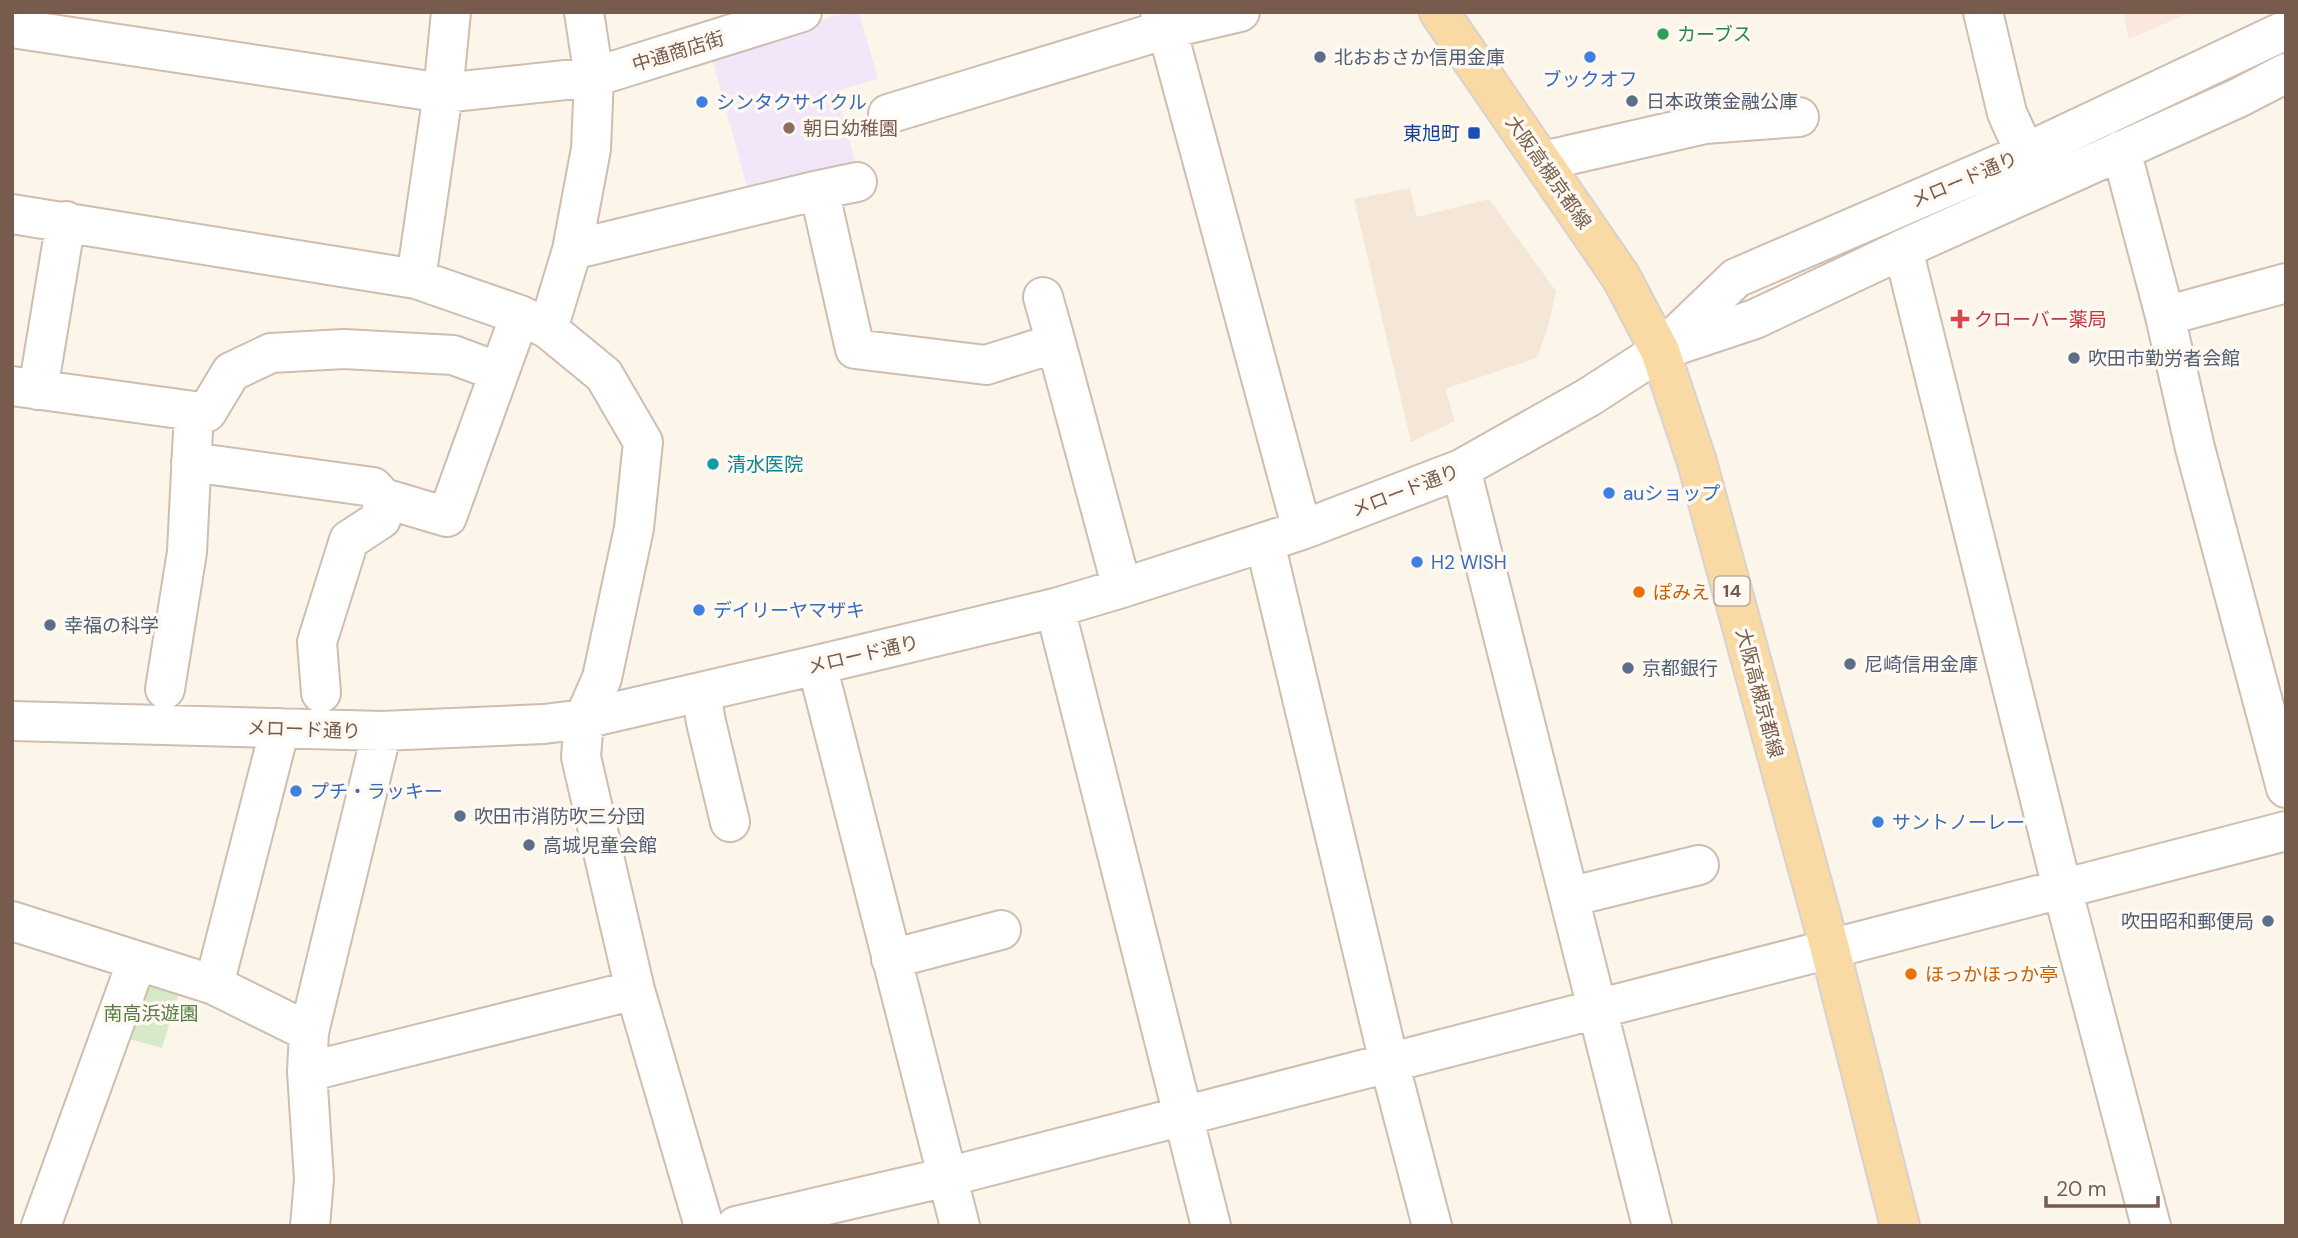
<svg xmlns="http://www.w3.org/2000/svg" width="2298" height="1238" font-family="'DM Sans','Noto Sans JP',sans-serif">
	<style>
		.residential { fill: #f4e7d8 }
		.commercial { fill: #fce7de }
		.education { fill: #f2e6f9 }
		.green { fill: #d6eac8 }
		.lines { fill: none; stroke-linecap: round; stroke-linejoin: round }
		.minor-casing { stroke: #cfbdaf; stroke-width: 42 }
		.major-casing { stroke: #d9d1cd; stroke-width: 42 }
		.minor { stroke: #fff; stroke-width: 38 }
		.major { stroke: #f9daa4; stroke-width: 38 }
		.leisure-dot { fill: #2e9e5b; stroke: #fff9f1; stroke-width: 2.5 }
		.service-dot { fill: #5c6f8a; stroke: #fff9f1; stroke-width: 2.5 }
		.shop-dot { fill: #3f7fe0; stroke: #fff9f1; stroke-width: 2.5 }
		.education-dot { fill: #8d6e63; stroke: #fff9f1; stroke-width: 2.5 }
		.transit-dot { fill: #1a4fb4; stroke: #fff9f1; stroke-width: 2.5 }
		.health-dot { fill: #e0444e; stroke: #fff9f1; stroke-width: 2.5 }
		.culture-dot { fill: #0f9aa8; stroke: #fff9f1; stroke-width: 2.5 }
		.food-dot { fill: #e8710a; stroke: #fff9f1; stroke-width: 2.5 }
		.labels { text-anchor: middle; stroke-width: 7; stroke-linejoin: round; paint-order: stroke }
		.shield { fill: #fff9f1; stroke: #a08b7e; stroke-width: 2 }
		.shield-label { font-size: 18px; font-weight: bold; fill: #775c4d }
		.leisure-label { font-size: 19px; fill: #27864d; stroke: #fff9f1; text-anchor: start }
		.street-label { font-size: 19px; fill: #775c4d; stroke: #fff9f1 }
		.service-label { font-size: 19px; fill: #4e5e75; stroke: #fff9f1; text-anchor: start }
		.shop-label { font-size: 19px; fill: #366cbe; stroke: #fff9f1; text-anchor: start }
		.education-label { font-size: 19px; fill: #785e54; stroke: #fff9f1; text-anchor: start }
		.transit-label { font-size: 19px; fill: #164399; stroke: #fff9f1; text-anchor: end }
		.health-label { font-size: 19px; fill: #be3a42; stroke: #fff9f1; text-anchor: start }
		.culture-label { font-size: 19px; fill: #0d838f; stroke: #fff9f1; text-anchor: start }
		.food-label { font-size: 19px; fill: #c56008; stroke: #fff9f1; text-anchor: start }
		.park-label { font-size: 19px; fill: #557d45; stroke: #fff9f1 }
	</style>
	<rect width="100%" height="100%" fill="#fcf5ea"/>
	<path class="residential" d="M1410 188 1417 217 1489 199 1556 291 1549 323 1537 358 1445 389 1455 421 1411 442 1354 199Z"/>
	<path class="commercial" d="M2123 12H2192L2129 39Z"/>
	<path class="education" d="M850 12H859L878 79 836 91 856 164 749 194 710 51Z"/>
	<path class="green" d="M139 977 180 989 162 1048 122 1037Z"/>
	<g class="lines">
		<g class="minor-casing">
			<path id="minor" d="M1160 12 1167 29 1302 530
				M1983 12 2007 113 2025 153
				M12 28 443 93 594 77 802 12
				M888 114 1167 29 1240 12
				M2121 150 2165 316 2195 448 2286 788
				M1543 161 1705 124 1799 117
				M819 190 857 182
				M12 214 416 279 520 315 548 329 604 375 643 442 634 528 602 678 584 719 581 757 635 990 704 1226
				M1903 249 2062 888 2151 1226
				M572 250 819 190 855 349 986 365 1056 343 1122 588
				M416 279 443 93 451 12
				M1043 297 1056 343
				M2165 316 2286 283
				M548 329 572 250 591 149 594 77 584 12
				M1668 348 1755 319 1903 249 2238 98 2286 73
				M12 386 194 411
				M38 390 66 221
				M191 462 373 487 383 498 381 519 349 540 317 642 321 693
				M1461 469 1652 1226
				M383 498 447 517 520 315
				M1265 543 1389 1062 1432 1226
				M1055 608 1211 1226
				M817 665 960 1226
				M165 689 187 552 194 411 207 412 231 372 271 353 344 349 453 355 499 372
				M701 692 706 722 730 822
				M12 721 382 731 544 724 584 719 817 665 1055 608 1122 588 1302 530 1461 469 1589 397 1660 351 1736 278 2025 153 2286 30
				M1569 897 1699 865
				M12 921 214 985 309 1032
				M891 959 1001 930
				M214 985 280 728
				M307 1072 309 1032 382 731
				M41 1226 137 961
				M310 1226 314 1179 307 1072 635 990
				M736 1226 947 1177 2286 831"/>
		</g>
		<g class="major-casing">
			<path id="major" d="M1439 12 1621 277 1660 351 1697 462 1830 949 1900 1226"/>
		</g>
		<use href="#minor" class="minor"/>
		<use href="#major" class="major"/>
	</g>
	<circle class="leisure-dot" cx="1663" cy="34" r="7"/>
	<g class="service-dot">
		<circle cx="1320" cy="57" r="7"/>
		<circle cx="1632" cy="101" r="7"/>
		<circle cx="2074" cy="358" r="7"/>
		<circle cx="50" cy="625" r="7"/>
		<circle cx="1850" cy="664" r="7"/>
		<circle cx="1628" cy="668" r="7"/>
		<circle cx="460" cy="816" r="7"/>
		<circle cx="529" cy="845" r="7"/>
		<circle cx="2268" cy="921" r="7"/>
	</g>
	<g class="shop-dot">
		<circle cx="1590" cy="57" r="7"/>
		<circle cx="702" cy="102" r="7"/>
		<circle cx="1609" cy="493" r="7"/>
		<circle cx="1417" cy="562" r="7"/>
		<circle cx="699" cy="610" r="7"/>
		<circle cx="296" cy="791" r="7"/>
		<circle cx="1878" cy="822" r="7"/>
	</g>
	<circle class="education-dot" cx="789" cy="128" r="7"/>
	<rect class="transit-dot" x="1467" y="126" width="14" height="14" rx="3.5"/>
	<path class="health-dot" d="M1956.5 308.5h7v7h7v7h-7v7h-7v-7h-7v-7h7z"/>
	<circle class="culture-dot" cx="713" cy="464" r="7"/>
	<g class="food-dot">
		<circle cx="1639" cy="592" r="7"/>
		<circle cx="1911" cy="974" r="7"/>
	</g>
	<g class="labels">
		<rect class="shield" x="1714.5" y="576.5" width="35" height="29" rx="5"/>
		<g class="shield-label">
			<text x="1732" y="597">14</text>
		</g>
		<g class="leisure-label">
			<text x="1677" y="41">カーブス</text>
		</g>
		<g class="street-label">
			<text transform="translate(678 51) rotate(-17)" y="7">中通商店街</text>
			<text transform="translate(1549 172) rotate(55)" y="7">大阪高槻京都線</text>
			<text transform="translate(1964 179) rotate(-23)" y="7">メロード通り</text>
			<text transform="translate(1405 490) rotate(-21)" y="7">メロード通り</text>
			<text transform="translate(863 654) rotate(-13)" y="7">メロード通り</text>
			<text transform="translate(1760 693) rotate(75)" y="7">大阪高槻京都線</text>
			<text transform="translate(304 729) rotate(2)" y="7">メロード通り</text>
		</g>
		<g class="service-label">
			<text x="1334" y="64">北おおさか信用金庫</text>
			<text x="1646" y="108">日本政策金融公庫</text>
			<text x="2088" y="365">吹田市勤労者会館</text>
			<text x="64" y="632">幸福の科学</text>
			<text x="1864" y="671">尼崎信用金庫</text>
			<text x="1642" y="675">京都銀行</text>
			<text x="474" y="823">吹田市消防吹三分団</text>
			<text x="543" y="852">高城児童会館</text>
			<text x="2254" y="928" text-anchor="end">吹田昭和郵便局</text>
		</g>
		<g class="shop-label">
			<text x="1590" y="86" text-anchor="middle">ブックオフ</text>
			<text x="716" y="109">シンタクサイクル</text>
			<text x="1623" y="500">auショップ</text>
			<text x="1431" y="569">H2 WISH</text>
			<text x="713" y="617">デイリーヤマザキ</text>
			<text x="310" y="798">プチ・ラッキー</text>
			<text x="1892" y="829">サントノーレー</text>
		</g>
		<g class="education-label">
			<text x="803" y="135">朝日幼稚園</text>
		</g>
		<g class="transit-label">
			<text x="1460" y="140">東旭町</text>
		</g>
		<g class="health-label">
			<text x="1974" y="326">クローバー薬局</text>
		</g>
		<g class="culture-label">
			<text x="727" y="471">清水医院</text>
		</g>
		<g class="food-label">
			<text x="1653" y="599">ぽみえ</text>
			<text x="1925" y="981">ほっかほっか亭</text>
		</g>
		<g class="park-label">
			<text x="151" y="1020">南高浜遊園</text>
		</g>
	</g>
	<rect width="2298" height="1238" fill="none" stroke="#775c4d" stroke-width="28"/>
	<path d="M2046 1196v10h112v-10" fill="none" stroke="#775c4d" stroke-width="3.5"/>
	<text x="2056" y="1196" font-size="21" fill="#775c4d" stroke="#fff9f1" stroke-width="5" paint-order="stroke">20 m</text>
</svg>
